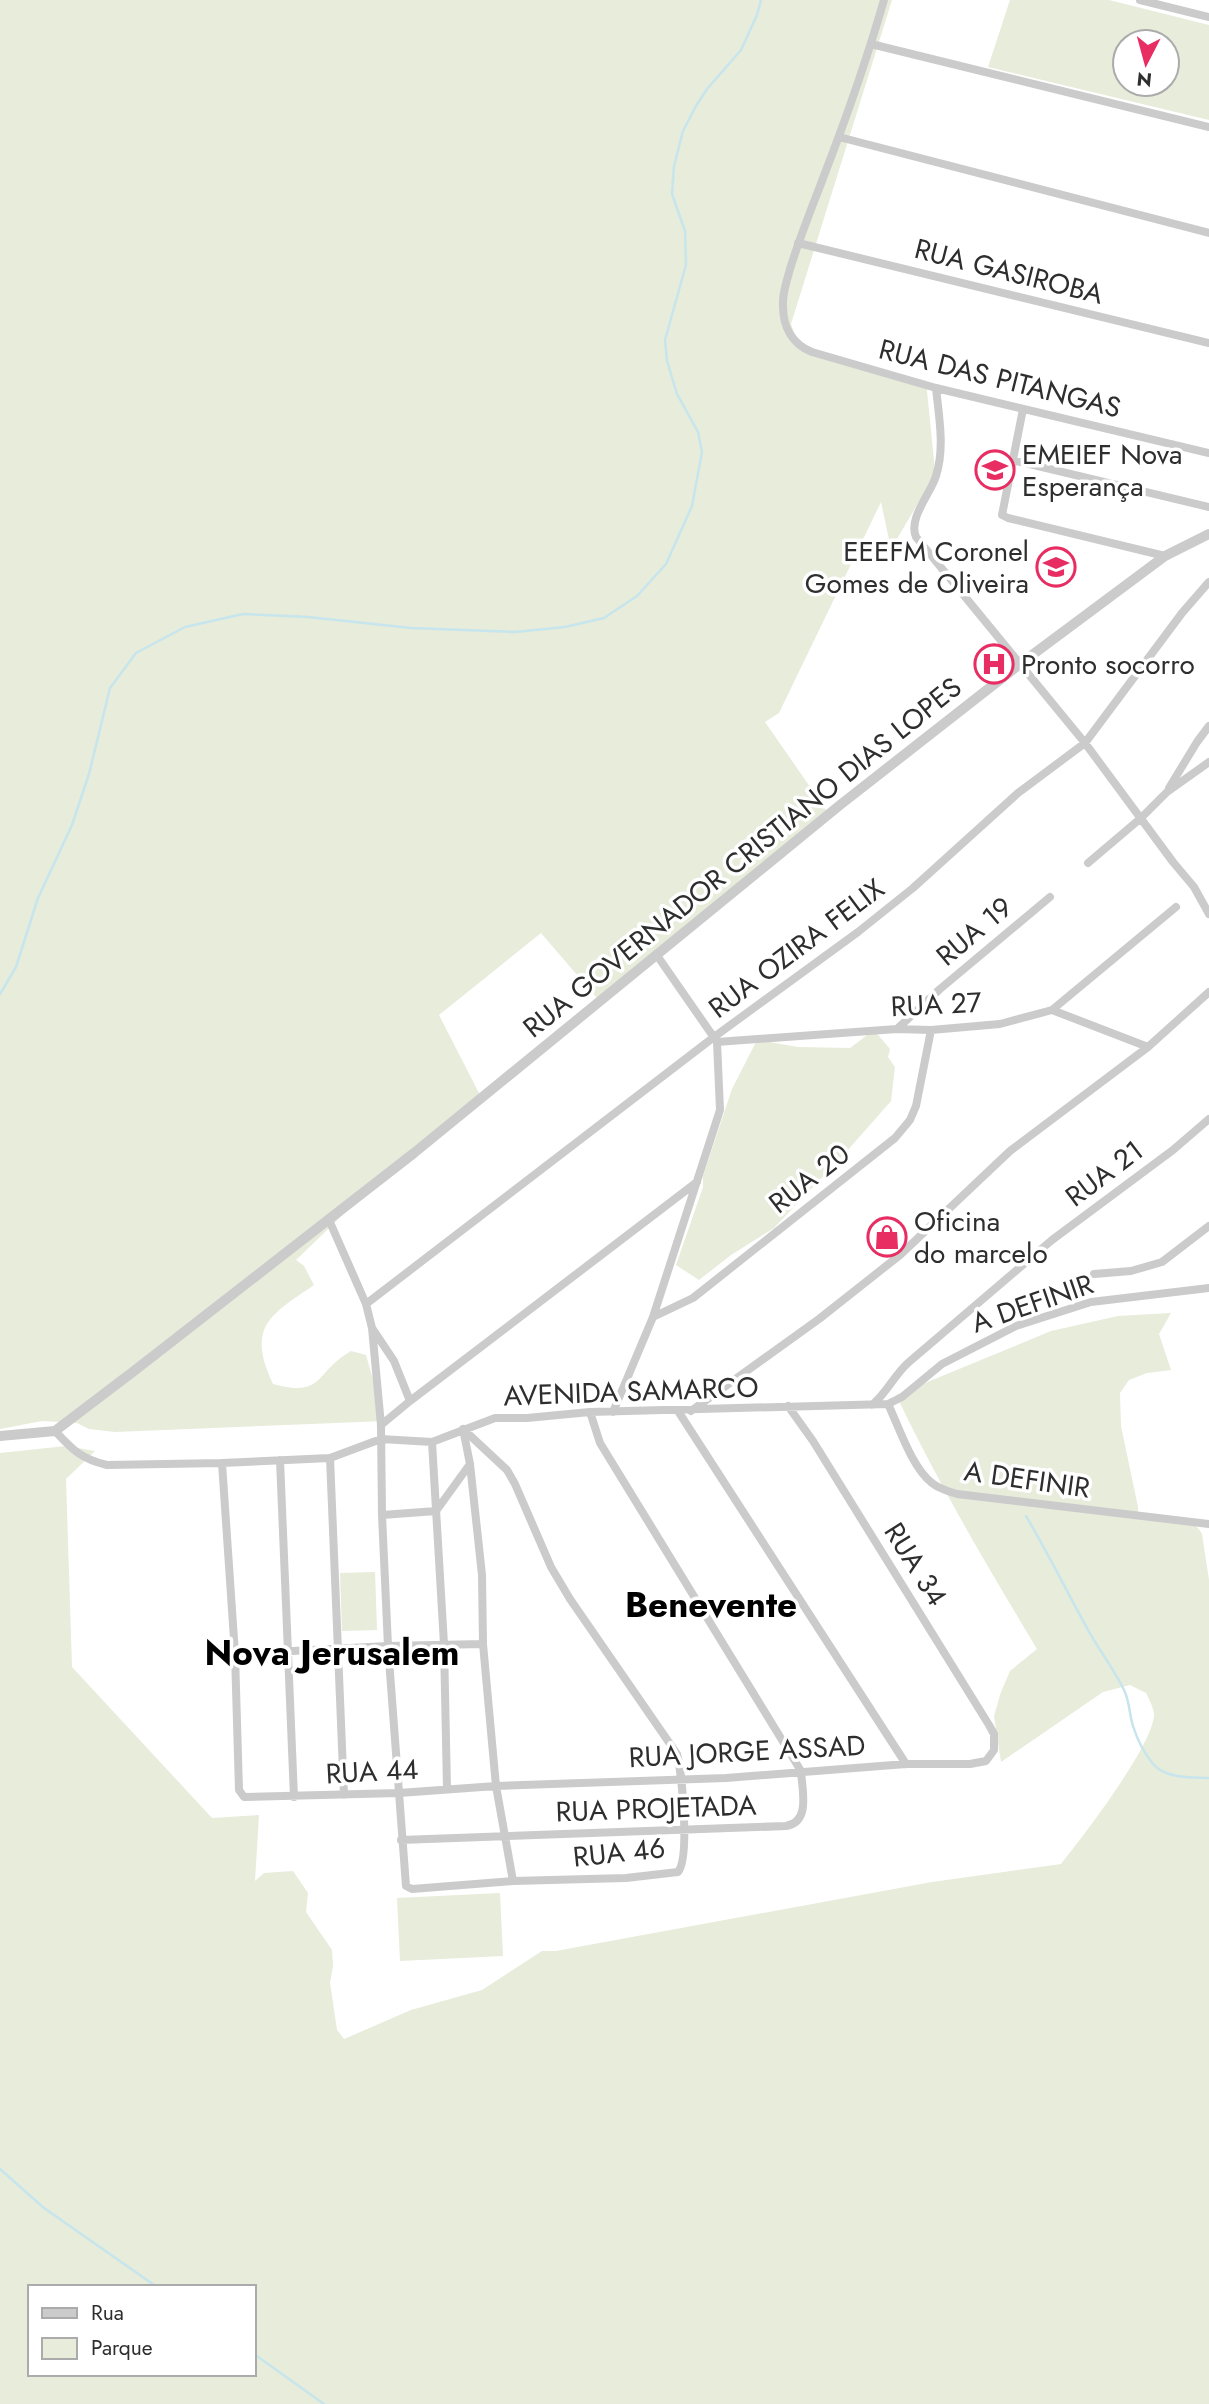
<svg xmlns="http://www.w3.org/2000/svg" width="1209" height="2404" font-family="Jost,sans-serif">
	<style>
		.green { fill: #e7ecdb; fill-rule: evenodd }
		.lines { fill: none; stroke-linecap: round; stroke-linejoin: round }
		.stream { stroke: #c7e5ec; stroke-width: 2.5 }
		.minor { stroke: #cbcbcb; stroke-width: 8 }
		.tertiary { stroke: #cbcbcb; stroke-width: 10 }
		.labels { text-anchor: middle; stroke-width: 7; stroke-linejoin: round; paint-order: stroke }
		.street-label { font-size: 28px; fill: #2e2e2e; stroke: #fff }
		.poi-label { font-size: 28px; fill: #2e2e2e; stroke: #fff; text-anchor: start }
		.district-label { font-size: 35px; font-weight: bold; fill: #000; stroke: #fff }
	</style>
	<rect width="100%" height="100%" fill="#fff"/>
	<path class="green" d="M0 0H892L791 324 797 340 805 348 926 381 935 471 924 493 891 549 881 502 779 713 765 722 831 817 602 1004 541 933 439 1015 482 1099 354 1204 296 1260 304 1266 314 1285C270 1315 246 1327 273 1384 325 1398 314 1372 351 1351L366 1355 385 1421 115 1432 89 1429 77 1423 42 1421 0 1429Z
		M1010 0H1109L1209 25V120L988 67ZM1125 42H1167V84H1125Z
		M874 1030 890 1049 888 1057 895 1067 891 1101 847 1151 774 1228 731 1255 699 1280 676 1265 703 1187V1176L732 1089 757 1040 798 1047 850 1048Z
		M1171 1313 1159 1334 1171 1370 1147 1373 1129 1380 1120 1393 1121 1426 1138 1507V1512C1156 1516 1193 1515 1202 1534L1209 1580V2404H0V1453L66 1446 95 1451 66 1479 72 1667 212 1818 259 1815 255 1881 264 1873 293 1871 308 1893 306 1912 332 1950 333 1966 330 1983 337 2030 344 2039 411 2010 482 1990 542 1951H556L932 1882 1061 1864C1081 1839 1156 1742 1154 1713 1153 1707 1149 1699 1146 1693L1130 1685 1103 1692 1001 1762 994 1716 1001 1692 1010 1671 1037 1649C987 1566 938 1483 896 1395L1051 1331 1118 1316ZM30 2287H254V2374H30Z
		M375 1572 377 1630 342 1631 340 1573Z
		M500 1893 503 1956 400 1961 397 1898Z"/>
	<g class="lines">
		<path class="stream" d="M0 994 16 967 38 898 72 825 89 774 110 688 136 653 185 627 243 614 308 617 411 628 515 632 565 627 604 618 637 596 666 564 692 506 702 452 698 432 677 394 667 361 665 340 686 265 685 231 672 194 674 166 683 131 696 106 707 89 741 50 757 15 761 0
			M1026 1516C1048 1553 1067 1592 1088 1630 1099 1650 1114 1669 1124 1690 1130 1702 1129 1714 1133 1726 1137 1739 1145 1754 1153 1764 1166 1779 1191 1777 1209 1778
			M0 2169 44 2208 157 2287
			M254 2354 324 2404"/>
		<path class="minor" d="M884 0C867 59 847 116 825 173 813 205 800 236 790 269 787 281 782 293 783 306 783 327 792 344 812 352L936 388 1209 453
			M1140 0 1209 17
			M871 44 1209 127
			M839 137 1209 233
			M798 243 1209 343
			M936 388C939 417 945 448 936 476 930 495 908 518 916 537L1085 743 1173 862 1194 887 1209 914
			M1023 409 1002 515 1008 518 1165 556
			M1012 460 1209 507
			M1169 788 1197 742 1209 726
			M1088 863 1141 818 1167 792 1209 762
			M656 954 715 1039
			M1052 1010 1176 907
			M897 1029 940 989 1050 897
			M717 1042 897 1029 931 1030 1000 1024 1052 1010 1148 1047
			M329 1220 366 1304 372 1328 394 1361 410 1401
			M1094 1274 1131 1271 1162 1262 1209 1226
			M366 1304 714 1037 858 932 913 888 1018 793 1085 743 1182 613 1209 582
			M653 1317 693 1298 895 1138 910 1120 916 1106 931 1030
			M372 1328 381 1425 382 1515 388 1646 406 1886 412 1889 513 1881 626 1878 678 1872C690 1858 682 1773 677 1754L570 1599 551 1567 515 1484 507 1470 463 1429
			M888 1404C899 1427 912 1468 932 1483 939 1489 948 1491 957 1494L1209 1524
			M872 1405C887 1393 894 1375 909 1362L1052 1240 1173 1150 1209 1119
			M678 1411 906 1764
			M691 1411 819 1319 900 1255 1010 1151 1148 1047 1209 992
			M613 1412 653 1317 720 1110 717 1042
			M381 1425 410 1401 697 1182
			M463 1429 470 1464 482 1575 483 1644 496 1786 513 1881
			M55 1431C73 1450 81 1459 107 1465L222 1463 330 1458 381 1439 432 1442 495 1418H527L590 1412 888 1404 902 1397 942 1364 1016 1326 1091 1302 1209 1288
			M432 1442 444 1644 447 1789
			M330 1458 344 1795
			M280 1460 294 1797
			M222 1463 235 1654 239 1790 244 1797 399 1793 496 1786 726 1778 906 1764H970L986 1761 994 1750V1734L989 1725 813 1441 788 1406
			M382 1515 436 1511 470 1464
			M235 1654 388 1646 483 1644
			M401 1840 786 1826C811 1822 802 1790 801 1771L600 1443 590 1412"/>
		<path class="tertiary" d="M0 1436 55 1431 134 1371 414 1153 840 805 1020 664 1165 556 1209 534"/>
	</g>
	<defs>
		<g id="school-ring" transform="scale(2.0125)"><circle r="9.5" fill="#fff" stroke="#e82d63" stroke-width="1.5"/><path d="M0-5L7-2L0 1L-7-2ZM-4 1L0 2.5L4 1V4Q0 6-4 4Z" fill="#e82d63"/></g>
		<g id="hospital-ring" transform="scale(2.0125)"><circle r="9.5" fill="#fff" stroke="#e82d63" stroke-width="1.5"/><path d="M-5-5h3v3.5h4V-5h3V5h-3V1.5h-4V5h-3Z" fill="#e82d63"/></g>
		<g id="shop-ring" transform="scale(2.0125)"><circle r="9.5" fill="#fff" stroke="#e82d63" stroke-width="1.5"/><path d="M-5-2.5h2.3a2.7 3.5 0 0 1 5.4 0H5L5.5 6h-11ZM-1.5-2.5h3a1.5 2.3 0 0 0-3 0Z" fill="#e82d63"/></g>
	</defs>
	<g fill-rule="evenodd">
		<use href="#school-ring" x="995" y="470"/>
		<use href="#school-ring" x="1056" y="567"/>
		<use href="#hospital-ring" x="994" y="664"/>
		<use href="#shop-ring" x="887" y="1237"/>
	</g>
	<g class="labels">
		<g class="street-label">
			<text transform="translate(1009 271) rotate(14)" y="10">RUA GASIROBA</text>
			<text transform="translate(1000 378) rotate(14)" y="10">RUA DAS PITANGAS</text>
			<text transform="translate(742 857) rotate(-39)" y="10">RUA GOVERNADOR CRISTIANO DIAS LOPES</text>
			<text transform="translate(974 931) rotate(-40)" y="10">RUA 19</text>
			<text transform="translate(796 948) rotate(-37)" y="10">RUA OZIRA FELIX</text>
			<text transform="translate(936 1004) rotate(-3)" y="10">RUA 27</text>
			<text transform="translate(1104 1173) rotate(-37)" y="10">RUA 21</text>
			<text transform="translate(809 1178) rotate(-38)" y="10">RUA 20</text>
			<text transform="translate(1032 1303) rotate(-19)" y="10">A DEFINIR</text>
			<text transform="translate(631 1391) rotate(-2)" y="10">AVENIDA SAMARCO</text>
			<text transform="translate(1027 1479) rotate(8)" y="10">A DEFINIR</text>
			<text transform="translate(916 1564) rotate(58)" y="10">RUA 34</text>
			<text transform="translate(747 1751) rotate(-3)" y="10">RUA JORGE ASSAD</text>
			<text transform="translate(372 1771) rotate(-3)" y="10">RUA 44</text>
			<text transform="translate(656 1808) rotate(-2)" y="10">RUA PROJETADA</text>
			<text transform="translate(619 1852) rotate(-6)" y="10">RUA 46</text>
		</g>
		<g class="poi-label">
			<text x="1022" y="464">EMEIEF Nova<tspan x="1022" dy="32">Esperança</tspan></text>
			<text x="1029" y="561" text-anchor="end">EEEFM Coronel<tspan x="1029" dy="32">Gomes de Oliveira</tspan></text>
			<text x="1021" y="674">Pronto socorro</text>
			<text x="914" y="1231">Oficina<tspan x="914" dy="32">do marcelo</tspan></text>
		</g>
		<g class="district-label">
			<text x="711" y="1617">Benevente</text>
			<text x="332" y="1665">Nova Jerusalem</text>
		</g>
	</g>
	<rect x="28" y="2285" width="228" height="91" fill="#ffffff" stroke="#ababab" stroke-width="2"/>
	<rect x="42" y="2308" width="35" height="10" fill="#cbcbcb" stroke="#ababab" stroke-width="2"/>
	<text x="91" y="2320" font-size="21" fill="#2e2e2e">Rua</text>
	<rect x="42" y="2338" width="35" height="21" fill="#e7ecdb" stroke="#ababab" stroke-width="2"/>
	<text x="91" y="2355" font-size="21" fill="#2e2e2e">Parque</text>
	<g transform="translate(1146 63) rotate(186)"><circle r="33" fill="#ffffff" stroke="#ababab" stroke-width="2"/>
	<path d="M0-5L12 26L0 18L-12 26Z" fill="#e82d63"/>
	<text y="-10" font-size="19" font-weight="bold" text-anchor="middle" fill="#2e2e2e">N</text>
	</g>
</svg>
